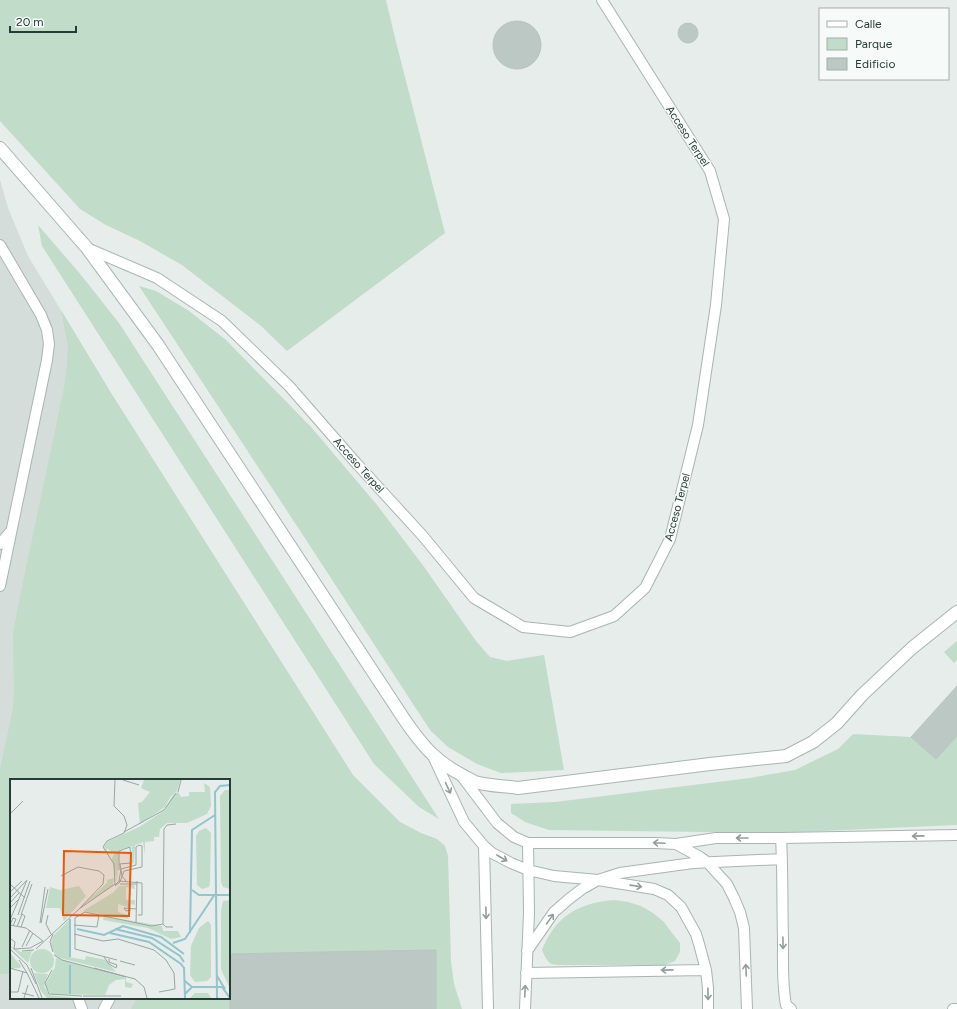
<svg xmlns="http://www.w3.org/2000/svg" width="957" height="1009" font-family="Figtree,sans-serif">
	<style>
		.built { fill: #d4ddd9 }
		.green { fill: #c1dcc8 }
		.building { fill: #bbc8c3; stroke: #b9c6c0 }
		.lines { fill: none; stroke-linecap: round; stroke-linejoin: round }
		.service-casing { stroke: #a9b5b1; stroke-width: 12 }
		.minor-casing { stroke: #a9b5b1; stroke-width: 14 }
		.service { stroke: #fff; stroke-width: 10 }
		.minor { stroke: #fff; stroke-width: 12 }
		.oneway { stroke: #929e9b }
		.labels { text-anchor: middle; stroke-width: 3; stroke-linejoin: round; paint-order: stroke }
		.street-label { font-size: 11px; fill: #263d37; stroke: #f6faf8 }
		.inset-river { fill: none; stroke: #94c4cc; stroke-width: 2 }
		.inset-road { fill: none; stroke: #99a7a2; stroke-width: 1 }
		.view { fill: #e8590c; fill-opacity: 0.15; stroke: #e8590c; stroke-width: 2 }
		.inset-edge { fill: none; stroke: #263d37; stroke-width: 2 }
	</style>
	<rect width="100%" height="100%" fill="#e6edea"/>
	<path class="built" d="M0 180 8 208 28 256 108 388 11 780V998H229V862L322 952 436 950V1009H0Z"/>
	<path class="green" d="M0 0H386L396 42 445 233 287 351 260 325 182 265 140 241 106 225 80 209 0 121Z
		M38 225 81 275 119 323 439 819 419 807 374 764 42 246Z
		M139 286 156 291 189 311 226 340 311 427 377 505 422 564 476 641 490 657 507 661 544 655 564 770 501 773 477 764 448 747 430 730 295 523Z
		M61 310 108 388 353 775 400 822 421 833 437 839 445 846 448 856 451 961 454 984 462 1009H436V951L322 952 230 954V1009H131L137 998H229V780H11V974H0V770L13 708 14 692 13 634 18 606 64 388 67 365 68 346Z
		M957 641V660L954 663 944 652Z
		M853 734 911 737 936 759 957 736V825L777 833 549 830 525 822 511 813V804L555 802 750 778 795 770 838 749Z
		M614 900 628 902 641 906 653 913 664 922 672 933 680 943V952L675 961 664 965H561C548 965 547 961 542 950 544 945 546 940 549 936 563 911 587 902 614 900Z"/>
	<path class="building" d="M493 45a24 24 0 1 1 48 0a24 24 0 1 1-48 0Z
		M678 33a10 10 0 1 1 20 0a10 10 0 1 1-20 0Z
		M957 686V736L936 759 911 737Z
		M436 950V1009H230V954L322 952Z"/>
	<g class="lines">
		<g class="service-casing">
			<path id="service" d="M0 245 41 315 47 330 49 344 47 360 0 586
				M87 248 157 278 222 321 289 386 357 464 422 535 474 598 523 627 570 632 614 616 645 588 670 539 698 425 716 305 724 219 710 171 602 0
				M0 544 11 531
				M432 754 464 822 484 846 492 853 511 863 528 870 554 876 598 880 654 889 668 895 681 907 696 934 699 944 706 970 708 988V1009
				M460 774 497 823 514 837 528 843H655L676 844 700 857 707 862 727 884 734 898 740 912 744 928 747 1009
				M781 838C783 872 782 906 783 940 783 961 782 984 786 1005L791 1009
				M676 844 716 838H781L957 835
				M484 846 488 1009
				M527 951 554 912 569 899 582 889 598 880 620 873 693 863 782 859
				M526 973 706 970
				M78 998 82 1009
				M104 1009 110 998
				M525 1009 529 913 528 843
				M953 1009H957"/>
		</g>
		<g class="minor-casing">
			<path id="minor" d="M0 148 87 248 158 345 404 719C421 744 435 761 462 775 466 777 471 780 475 782 489 786 505 786 518 788L710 764 786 756 813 742 837 723 862 695 912 648 957 612"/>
		</g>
		<use href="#service" class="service"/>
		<use href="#minor" class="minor"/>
	</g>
	<defs><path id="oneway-shaft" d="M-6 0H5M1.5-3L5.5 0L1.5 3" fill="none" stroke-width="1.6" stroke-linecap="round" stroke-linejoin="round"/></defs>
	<g class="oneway">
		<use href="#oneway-shaft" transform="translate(448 788) rotate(65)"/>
		<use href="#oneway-shaft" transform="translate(918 836) rotate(179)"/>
		<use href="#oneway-shaft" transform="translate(742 838) rotate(180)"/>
		<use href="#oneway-shaft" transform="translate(659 843) rotate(-177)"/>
		<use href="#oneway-shaft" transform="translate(502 858) rotate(30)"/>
		<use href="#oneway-shaft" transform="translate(636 886) rotate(8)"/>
		<use href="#oneway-shaft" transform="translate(486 913) rotate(89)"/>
		<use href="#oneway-shaft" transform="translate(550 919) rotate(-55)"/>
		<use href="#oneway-shaft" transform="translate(783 943) rotate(89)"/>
		<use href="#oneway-shaft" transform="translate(667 970) rotate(179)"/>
		<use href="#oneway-shaft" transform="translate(746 970) rotate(-93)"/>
		<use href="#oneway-shaft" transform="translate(525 991) rotate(-88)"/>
		<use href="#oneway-shaft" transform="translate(708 994) rotate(89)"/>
	</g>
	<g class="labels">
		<g class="street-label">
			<text transform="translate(688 136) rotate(57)" y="4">Acceso Terpel</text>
			<text transform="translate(359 465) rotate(48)" y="4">Acceso Terpel</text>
			<text transform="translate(677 507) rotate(-75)" y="4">Acceso Terpel</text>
		</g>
	</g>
	<g transform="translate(10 779)">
		<rect width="220" height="220" fill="#e6edea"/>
		<path d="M134 1H170L167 12 161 17 155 28 130 45 128 24 132 23 140 13 131 9ZM194 4 200 8 201 27 197 35 177 44H157L150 50 149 58H144V62L135 63V76L133 63 125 66 124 82 123 85 121 86 122 67 109 71 107 103 102 80 104 75 97 69V74L94 68 97 63 131 47 155 31 163 16 168 13 171 18 179 17V13H195ZM215 11H220V110L213 108 211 103 210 17ZM196 49 201 54 200 102 199 108 192 110 187 106 186 57 189 52ZM104 99 103 107 72 127 97 104V101ZM121 106H124L125 110 116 108V121H125V126L121 125V129L108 125V133L117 136 119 140 73 132 104 113 109 107ZM69 107 76 117 54 142 50 129H36L40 108 50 111ZM220 121V210L211 190V131L213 122ZM94 137 152 147 153 152H168L171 158 161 160 138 149 93 141ZM60 140 59 178 75 181 76 177 96 181 106 193 50 179 45 176 41 165 43 157ZM198 142 201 146V198L197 202 185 203 180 196 181 167 189 149ZM0 167 11 173 22 172 18 184ZM20 182a12 12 0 1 1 24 0a12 12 0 1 1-24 0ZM0 174 11 187 10 189H0ZM46 179 116 199V203L123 205 121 209 115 208V200L106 201 99 206 95 216 41 215 35 206 45 188ZM24 194 38 195 34 207 39 216 66 219H37L31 212ZM185 214H198L201 219H180Z" fill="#c1dcc8"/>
		<path class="inset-river" d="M182 111 189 116H220M67 150 94 156 113 147 151 158 174 175M105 150 142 159 170 177 174 183M100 154 139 163 171 185 174 189M180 154 182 51 205 36M163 164 175 160 205 115M60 178V140M60 186V215M174 188 175 219M207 197 215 210M182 208H212L220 219M175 215 182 208 175 202M207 219 205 13 210 7 220 6"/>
		<path class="inset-road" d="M113 1 129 6M168 13 171 1M0 35 13 22M114 53 154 31 166 14M109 85 121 84 120 68 109 72V91M110 85 112 97 116 102M51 97 68 88 89 92 94 96 93 105 70 129M109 102 132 104V136H128M0 105 15 119M110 105H127M105 106 109 102 111 90 126 86V68L129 66 132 67V88M105 107 110 103 114 92 132 88M0 113 12 102M0 119 16 102M0 124 9 114M0 129 9 120M121 131 116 132 114 129 127 130M8 136 20 102M11 136 22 105M38 136 36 145 41 155M0 141 17 101M30 144 35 108M31 144 38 110M126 144 127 102M153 145 154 50 157 46 166 45M0 146 16 149 33 162M0 146 3 139 6 140 3 147M64 146 87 148 89 136M7 148 12 135 15 137 11 148M64 155 93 162 108 160 144 171 156 181 164 194 165 210 149 213M0 159 5 163 4 170M16 167 23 154M12 168 20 151M0 170 17 186 26 205M4 170 20 169 33 162M26 170 69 130 105 105 104 85 93 68 97 62 114 54 117 46 114 37 104 27 105 1M12 172 24 171M43 173 40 163 43 155M44 176 52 181 116 198M94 178 99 185 106 189 107 186 99 183V180M9 181 17 194M107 181 65 170V139L75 133 141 147 153 145 156 148H163M110 182 125 186M0 189 17 194 29 219M21 189 32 219M84 189 125 200 134 208 137 219M42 191 35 204 39 215 72 217M1 213H8L13 192M12 214 24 217M73 217H111M14 219 18 206"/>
		<path class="view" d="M54 72 121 74 119 137 53 136Z"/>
		<rect width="220" height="220" class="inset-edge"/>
	</g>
	<rect x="819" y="8" width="130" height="72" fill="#f6faf8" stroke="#a3aeab"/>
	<rect x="827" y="21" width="20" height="6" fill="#ffffff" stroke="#a3aeab"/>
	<text x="855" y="28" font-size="12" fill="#263d37">Calle</text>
	<rect x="827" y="38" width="20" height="12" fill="#c1dcc8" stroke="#a3aeab"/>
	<text x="855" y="48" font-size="12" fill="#263d37">Parque</text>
	<rect x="827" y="58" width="20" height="12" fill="#bbc8c3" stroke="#a3aeab"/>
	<text x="855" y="68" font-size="12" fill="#263d37">Edificio</text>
	<path d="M10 26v6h66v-6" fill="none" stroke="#263d37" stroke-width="2"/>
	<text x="16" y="26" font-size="12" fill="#263d37" stroke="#f6faf8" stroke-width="3" paint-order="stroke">20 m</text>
</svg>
